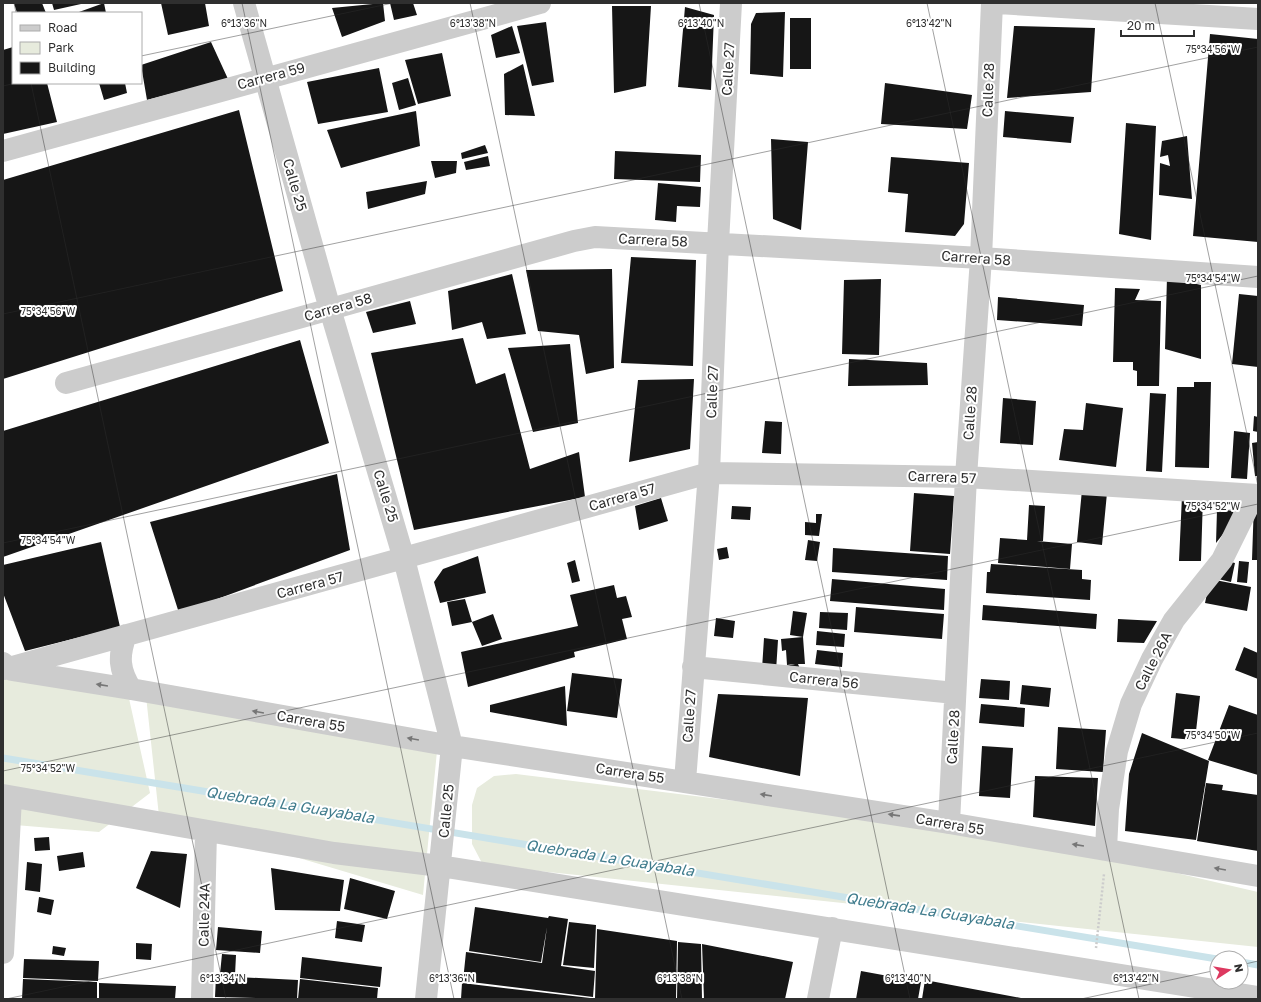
<svg xmlns="http://www.w3.org/2000/svg" width="1261" height="1002" font-family="'Golos Text',sans-serif">
	<style>
		.green { fill: #e7ebdd }
		.lines { fill: none; stroke-linecap: round; stroke-linejoin: round }
		.stream { stroke: #cae3ea; stroke-width: 7 }
		.building { fill: #161616 }
		.path { stroke: #ccc; stroke-width: 2.5; stroke-dasharray: 2 2; stroke-linecap: butt }
		.minor { stroke: #ccc; stroke-width: 22 }
		.oneway { fill: #767676 }
		.ticks { fill: none; stroke: #2f2f2f; stroke-width: 1; stroke-opacity: 0.45 }
		.labels { text-anchor: middle; stroke-width: 4; stroke-linejoin: round; paint-order: stroke }
		.street-label { font-size: 14px; fill: #2f2f2f; stroke: #fff }
		.water-label { font-size: 15px; font-style: italic; fill: #407c8d; stroke: #fff }
		.ticks-label { font-size: 10px; text-anchor: middle; fill: #2f2f2f; stroke: #fff; stroke-width: 4; stroke-linejoin: round; paint-order: stroke }
	</style>
	<rect width="100%" height="100%" fill="#fff"/>
	<path class="green" d="M3 672 128 694 150 793 99 832 3 824Z
		M146 696 437 751 423 895 159 816Z
		M516 774 1013 835 1258 892V947L483 865 472 844V805L477 788 494 776Z"/>
	<g class="lines">
		<path class="stream" d="M3 758 1217 959
			M1241 962 1258 965"/>
	</g>
	<path class="building" d="M14 3H42L46 13H17Z
		M52 3H81V4L54 10Z
		M104 3 106 13H80L79 12Z
		M161 3H205L209 26 168 35Z
		M383 3 385 21 342 37 332 8Z
		M390 3H413L417 15 394 20Z
		M612 6H651L646 86 614 93Z
		M685 7 714 15 711 90 678 87Z
		M785 12 783 77 750 74 751 24 756 13Z
		M790 18H811V69H790Z
		M546 22 554 82 532 86 517 26Z
		M512 26 520 53 496 58 491 35Z
		M1014 26 1095 28 1091 92 1007 98Z
		M1210 34 1258 39V242L1193 236Z
		M211 42 228 79 147 100 141 65Z
		M13 47V83H47L57 122 3 134V50Z
		M442 53 451 96 418 104 405 60Z
		M523 64 535 116 505 115 504 74Z
		M379 68 388 112 318 124 307 82Z
		M408 78 416 105 399 110 392 83Z
		M99 83H125L127 93 104 100Z
		M885 83 972 95 967 129 881 124Z
		M239 110 283 291 3 379V180Z
		M416 111 420 146 341 168 327 130Z
		M1005 111 1074 117 1071 143 1003 137Z
		M1126 123 1156 126 1151 240 1119 234Z
		M1187 136 1192 199 1159 195 1160 163 1170 166 1168 155 1160 157 1162 141Z
		M771 139 808 142 801 230 773 219Z
		M485 145 488 153 462 159 461 153Z
		M615 151 701 155 700 182 614 179Z
		M488 156 490 166 466 170 464 162Z
		M891 157 969 163 964 224 955 236 905 232 908 194 888 192Z
		M431 161H457L456 173 435 178Z
		M427 181 425 194 368 209 366 192Z
		M658 183 701 187 700 207 677 206 676 222 655 220Z
		M631 257 696 260 693 366 621 363Z
		M612 269 614 368 586 374 579 335 538 331 526 270Z
		M512 274 526 334 487 339 482 322 452 330 448 291Z
		M1167 277 1201 285V359L1165 349Z
		M881 279 879 355 842 354 844 280Z
		M1115 288 1140 289 1135 300 1161 301 1159 386H1137V371L1133 370V362H1113Z
		M1239 294 1258 296V367L1232 364Z
		M998 297 1084 305 1082 326 997 320Z
		M410 301 416 324 373 333 366 312Z
		M463 338 476 384 505 373 530 469 579 452 585 497 414 530 371 353Z
		M300 340 329 443 3 557V431Z
		M570 344 578 423 533 432 508 348Z
		M849 359 927 363 928 385 848 386Z
		M694 379 690 449 629 462 638 380Z
		M1194 382H1211L1209 468 1175 467 1177 387H1194Z
		M1150 393 1166 394 1162 472 1146 471Z
		M1003 398 1036 401 1033 445 1000 443Z
		M1086 403 1123 408 1116 467 1059 460 1064 429 1083 430Z
		M1254 416 1258 417V432L1253 431Z
		M765 421 782 422 781 454 762 453Z
		M1234 431 1250 433 1247 479 1231 478Z
		M1258 442V476H1255L1252 443Z
		M337 474 350 550 179 613 150 522Z
		M1082 490 1107 493 1102 545 1077 542Z
		M914 493 954 496 950 554 910 551Z
		M1182 496H1203L1201 561H1179Z
		M661 498 668 521 639 530 635 506Z
		M1254 502H1258V560H1252Z
		M1029 505 1045 506 1043 541H1037L1072 544 1070 569 998 563 1000 538 1027 540Z
		M732 506 751 507 750 520 731 519Z
		M1217 510 1241 511 1216 543Z
		M816 514H822L819 536 805 535V522L816 523Z
		M808 540 820 542 817 561 805 560Z
		M101 542 120 627 25 651 3 593V565Z
		M727 547 729 558 719 560 717 549Z
		M833 548 948 556 947 580 832 572Z
		M478 556 486 593 440 603 434 582 443 569Z
		M575 560 580 581 572 583 567 563Z
		M1222 560 1235 563 1231 582 1218 579Z
		M1239 561 1249 562 1247 583 1237 582Z
		M991 564 1082 570V579L1091 580 1090 600 986 593 987 572H990Z
		M832 579 945 589 944 610 830 601Z
		M1210 579 1251 587 1247 611 1205 603Z
		M614 585 617 598 626 596 632 617 622 619 627 639 574 652 575 657 468 687 461 652 578 626 570 595Z
		M465 599 472 622 452 626 447 602Z
		M983 605 1097 614 1096 629 982 620Z
		M856 607 944 614 942 639 854 632Z
		M793 611 807 613 803 637 805 664H798L801 671 786 666 795 664 787 665 786 650 782 651 781 639 803 637 790 635Z
		M820 612 848 613 847 630 819 628Z
		M493 614 502 639 482 646 472 622Z
		M716 618 735 621 733 638 714 636Z
		M1118 619 1157 621 1144 643 1117 642Z
		M817 631 845 634 844 647 816 645Z
		M764 638 778 640 776 671 762 669Z
		M1244 647 1258 653V679L1235 670Z
		M817 650 843 653 842 667 815 664Z
		M572 673 622 679 617 718 567 711Z
		M981 679 1010 681 1009 700 979 698Z
		M1022 685 1051 688 1049 707 1020 704Z
		M565 686 567 726 490 712V705Z
		M1176 693 1200 696 1195 740 1171 738Z
		M718 694 808 698 800 776 709 757Z
		M981 704 1025 708 1024 727 979 723Z
		M1229 705 1258 715V775L1208 760Z
		M1058 727 1106 730 1103 772 1056 769Z
		M1142 733 1209 761 1196 840 1125 831 1129 774Z
		M982 746 1013 748 1010 798 979 796Z
		M1035 776 1098 778 1095 826 1033 817Z
		M1206 783 1223 785 1222 790 1258 795V851L1197 841Z
		M49 837 50 850 35 851 34 838Z
		M151 851 187 854 180 908 136 888Z
		M83 852 85 867 59 871 57 856Z
		M27 862 42 864 40 892 25 890Z
		M271 868 344 880 340 911 275 910Z
		M350 878 395 891 387 919 344 909Z
		M39 897 54 900 51 915 37 912Z
		M475 907 548 918 549 916 568 919 561 966 595 971 593 997 463 981 466 952 542 963 547 927 541 962 469 951Z
		M337 921 365 925 362 942 335 938Z
		M569 922 596 925 594 968 563 965Z
		M218 927 262 931 260 953 216 950Z
		M597 929 677 941 676 999H595Z
		M678 942 701 944 702 999H677Z
		M136 943 152 944 151 960 136 959Z
		M702 944 793 962 785 999H704Z
		M53 946 66 948 64 956 52 954Z
		M222 954 236 955 235 975 220 974Z
		M302 957 382 967 380 987 300 978Z
		M24 959 99 961 98 981 23 978Z
		M861 971 921 982 918 999H856Z
		M216 976 298 980 297 999 215 997Z
		M23 979 97 982V999H22Z
		M300 979 378 988 377 999H298Z
		M925 980 1021 998V999H922Z
		M99 983 176 986 175 999H99Z
		M462 983 590 998V999H461Z"/>
	<g class="lines">
		<path class="path" d="M1096 948 1104 874"/>
		<path class="minor" d="M244 3 330 309 404 559 452 746 426 999
			M998 3 1258 19
			M3 151 540 3
			M66 383 574 241 595 237 981 258 1258 277
			M126 635C118 656 119 670 131 689
			M3 663 5 669 709 473 966 477 1258 495
			M693 667 955 693
			M12 670 131 689 452 746 949 823 1258 876
			M685 781 709 473 718 243 731 3
			M3 795 334 853 440 866 1258 997
			M949 823 966 477 981 258 992 3
			M1106 849 1108 809 1117 751 1131 704 1152 659 1174 620 1222 560 1254 495
			M3 953 11 797
			M202 999 206 831
			M818 999 832 928"/>
	</g>
	<defs><path id="oneway-solid" d="M-6-.8H1V-3.2L6.5 0L1 3.2V.8H-6Z"/></defs>
	<g class="oneway">
		<use href="#oneway-solid" transform="translate(102 685) rotate(-171)"/>
		<use href="#oneway-solid" transform="translate(258 712) rotate(-170)"/>
		<use href="#oneway-solid" transform="translate(413 739) rotate(-170)"/>
		<use href="#oneway-solid" transform="translate(766 795) rotate(-171)"/>
		<use href="#oneway-solid" transform="translate(894 815) rotate(-172)"/>
		<use href="#oneway-solid" transform="translate(1078 845) rotate(-171)"/>
		<use href="#oneway-solid" transform="translate(1220 869) rotate(-170)"/>
	</g>
	<path class="ticks" d="M14 3 16 13M242 3 454 999M470 3 682 999M699 3 910 999M927 3 1139 999M1155 3 1258 486M141 56 393 3M31 83 226 999M3 86 16 83M3 314 1258 47M3 543 1258 276M3 771 1258 504M1241 965 1258 961M6 999 1258 733M1081 999 1217 970"/>
	<g class="labels">
		<g class="street-label">
			<text transform="translate(728 69) rotate(-87)" y="5">Calle 27</text>
			<text transform="translate(271 76) rotate(-15)" y="5">Carrera 59</text>
			<text transform="translate(988 90) rotate(-88)" y="5">Calle 28</text>
			<text transform="translate(295 185) rotate(74)" y="5">Calle 25</text>
			<text transform="translate(653 240) rotate(3)" y="5">Carrera 58</text>
			<text transform="translate(976 258) rotate(4)" y="5">Carrera 58</text>
			<text transform="translate(338 307) rotate(-16)" y="5">Carrera 58</text>
			<text transform="translate(712 392) rotate(-88)" y="5">Calle 27</text>
			<text transform="translate(970 413) rotate(-86)" y="5">Calle 28</text>
			<text transform="translate(942 477) rotate(2)" y="5">Carrera 57</text>
			<text transform="translate(386 496) rotate(73)" y="5">Calle 25</text>
			<text transform="translate(622 497) rotate(-16)" y="5">Carrera 57</text>
			<text transform="translate(310 585) rotate(-15)" y="5">Carrera 57</text>
			<text transform="translate(1153 661) rotate(-63)" y="5">Calle 26A</text>
			<text transform="translate(824 680) rotate(6)" y="5">Carrera 56</text>
			<text transform="translate(689 716) rotate(-86)" y="5">Calle 27</text>
			<text transform="translate(311 721) rotate(10)" y="5">Carrera 55</text>
			<text transform="translate(953 737) rotate(-87)" y="5">Calle 28</text>
			<text transform="translate(630 773) rotate(9)" y="5">Carrera 55</text>
			<text transform="translate(446 811) rotate(-84)" y="5">Calle 25</text>
			<text transform="translate(950 824) rotate(10)" y="5">Carrera 55</text>
			<text transform="translate(204 915) rotate(-89)" y="5">Calle 24A</text>
		</g>
		<g class="water-label">
			<text transform="translate(290 805) rotate(9)" y="5">Quebrada La Guayabala</text>
			<text transform="translate(610 858) rotate(9)" y="5">Quebrada La Guayabala</text>
			<text transform="translate(930 911) rotate(9)" y="5">Quebrada La Guayabala</text>
		</g>
	</g>
	<g class="ticks-label">
		<text x="244" y="27">6°13'36"N</text>
		<text x="473" y="27">6°13'38"N</text>
		<text x="701" y="27">6°13'40"N</text>
		<text x="929" y="27">6°13'42"N</text>
		<text x="1213" y="53">75°34'56"W</text>
		<text x="1213" y="282">75°34'54"W</text>
		<text x="48" y="315">75°34'56"W</text>
		<text x="1213" y="510">75°34'52"W</text>
		<text x="48" y="544">75°34'54"W</text>
		<text x="1213" y="739">75°34'50"W</text>
		<text x="48" y="772">75°34'52"W</text>
		<text x="223" y="982">6°13'34"N</text>
		<text x="452" y="982">6°13'36"N</text>
		<text x="680" y="982">6°13'38"N</text>
		<text x="908" y="982">6°13'40"N</text>
		<text x="1136" y="982">6°13'42"N</text>
	</g>
	<rect width="1261" height="1002" fill="none" stroke="#2f2f2f" stroke-width="8"/>
	<rect x="12" y="12" width="130" height="72" fill="#ffffff" stroke="#acacac"/>
	<rect x="20" y="25" width="20" height="6" fill="#cccccc" stroke="#acacac"/>
	<text x="48" y="32" font-size="12" fill="#2f2f2f">Road</text>
	<rect x="20" y="42" width="20" height="12" fill="#e7ebdd" stroke="#acacac"/>
	<text x="48" y="52" font-size="12" fill="#2f2f2f">Park</text>
	<rect x="20" y="62" width="20" height="12" fill="#161616" stroke="#acacac"/>
	<text x="48" y="72" font-size="12" fill="#2f2f2f">Building</text>
	<g transform="translate(1229 970) rotate(78)"><circle r="19" fill="#ffffff" stroke="#acacac"/>
	<path d="M0-3L7 15L0 10L-7 15Z" fill="#dd3960"/>
	<text y="-6" font-size="11" font-weight="bold" text-anchor="middle" fill="#2f2f2f">N</text>
	</g>
	<path d="M1121 30v6h73v-6" fill="none" stroke="#2f2f2f" stroke-width="2"/>
	<text x="1127" y="30" font-size="12" fill="#2f2f2f" stroke="#ffffff" stroke-width="3" paint-order="stroke">20 m</text>
</svg>
